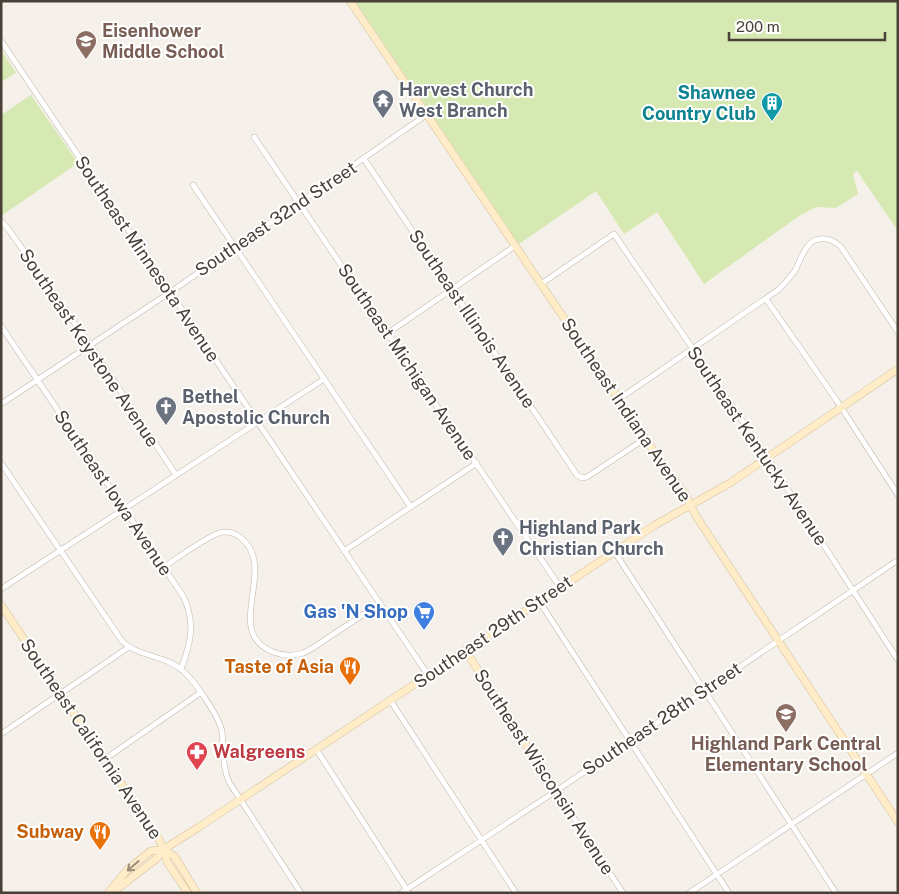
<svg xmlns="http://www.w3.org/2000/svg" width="899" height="894" font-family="'Public Sans',sans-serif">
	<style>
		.green { fill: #d6e9b2 }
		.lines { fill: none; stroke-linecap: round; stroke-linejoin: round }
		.street-casing { stroke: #c1b7ab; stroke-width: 6 }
		.secondary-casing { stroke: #d5bf99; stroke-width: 8 }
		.street { stroke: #fff; stroke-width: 5 }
		.secondary { stroke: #ffecc9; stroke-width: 7 }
		.oneway { stroke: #9b8d79 }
		.labels { text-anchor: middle; stroke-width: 4; stroke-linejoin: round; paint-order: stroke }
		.education-label { font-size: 18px; font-weight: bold; fill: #785e54; stroke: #fff; text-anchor: start }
		.worship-label { font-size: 18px; font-weight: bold; fill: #5b616d; stroke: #fff; text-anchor: start }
		.culture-label { font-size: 18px; font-weight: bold; fill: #0d838f; stroke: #fff; text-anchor: end }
		.street-label { font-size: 18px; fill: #494037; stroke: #fff }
		.shop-label { font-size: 18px; font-weight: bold; fill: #366cbe; stroke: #fff; text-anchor: end }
		.food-label { font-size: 18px; font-weight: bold; fill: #c56008; stroke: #fff; text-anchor: end }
		.health-label { font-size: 18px; font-weight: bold; fill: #be3a42; stroke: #fff; text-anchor: start }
	</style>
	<rect width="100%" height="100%" fill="#f5f0e9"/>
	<path class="green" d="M355 1H898V231L857 171 853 174 858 194 836 208 816 207 799 216 704 284 657 212 624 234 596 191 519 244Z
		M1 50 16 73 1 82Z
		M31 95 78 163 1 216V115Z"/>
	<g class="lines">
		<g class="street-casing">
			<path id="street" d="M1 41 428 675
				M254 137 560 587
				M364 159 577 475 582 478 587 477 646 438
				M193 185 410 506
				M1 221 9 230 90 345 176 475
				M541 284 614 234 763 451 898 660
				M766 299 837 401 898 495
				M1 326 183 596C196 622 191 643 181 669
				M388 333 515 246
				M619 399 778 290C785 283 791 277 796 269 799 262 802 254 807 247 815 235 831 237 841 247L898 332
				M1 404 169 293 426 115
				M1 463 122 641C138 657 166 655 183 671 195 681 220 718 222 732 224 749 222 767 229 782L301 893
				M344 551 477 463
				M614 551 836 893
				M164 567C177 558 205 538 219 533 226 531 234 533 240 537 280 568 221 631 273 652 283 656 293 656 303 653 313 649 323 641 332 635 348 625 364 614 380 603
				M1 589 324 379
				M539 601 729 893
				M390 700 516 893
				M1 734 129 647
				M316 749 409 893
				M105 759 200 693
				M556 791 623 893
				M401 893 556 791 898 560
				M689 893 898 753"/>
		</g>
		<g class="secondary-casing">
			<path id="secondary" d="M350 1 655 453 685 494 696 516 898 822
				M1 605 158 838 164 849 167 862 188 893
				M465 650 556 791
				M164 849 175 857 197 893
				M108 893 127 870 151 851 164 849 199 827 655 525 730 483 898 369
				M112 893 156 859 164 849"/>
		</g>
		<use href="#street" class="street"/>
		<use href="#secondary" class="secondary"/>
	</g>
	<defs><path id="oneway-shaft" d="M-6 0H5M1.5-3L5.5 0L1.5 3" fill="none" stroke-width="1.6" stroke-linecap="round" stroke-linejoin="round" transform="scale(1.25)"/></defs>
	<use class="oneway" href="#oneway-shaft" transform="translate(133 866) rotate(139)"/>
	<defs>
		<g id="school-pin" transform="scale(1.125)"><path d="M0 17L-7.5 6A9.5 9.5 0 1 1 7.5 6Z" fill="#8d6e63" stroke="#fff"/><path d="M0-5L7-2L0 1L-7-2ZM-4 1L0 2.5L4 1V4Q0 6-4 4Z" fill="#fff"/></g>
		<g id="temple-pin" transform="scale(1.125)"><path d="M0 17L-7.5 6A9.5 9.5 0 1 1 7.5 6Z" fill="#6b7280" stroke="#fff"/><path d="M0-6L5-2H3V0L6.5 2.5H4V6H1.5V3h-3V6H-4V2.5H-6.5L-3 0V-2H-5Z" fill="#fff"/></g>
		<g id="building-pin" transform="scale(1.125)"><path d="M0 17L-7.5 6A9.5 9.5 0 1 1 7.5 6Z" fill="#0f9aa8" stroke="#fff"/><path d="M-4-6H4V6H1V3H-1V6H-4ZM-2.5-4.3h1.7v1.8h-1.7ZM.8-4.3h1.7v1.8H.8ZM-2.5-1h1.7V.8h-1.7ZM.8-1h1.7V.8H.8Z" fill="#fff"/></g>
		<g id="church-pin" transform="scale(1.125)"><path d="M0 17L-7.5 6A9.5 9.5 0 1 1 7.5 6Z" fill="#6b7280" stroke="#fff"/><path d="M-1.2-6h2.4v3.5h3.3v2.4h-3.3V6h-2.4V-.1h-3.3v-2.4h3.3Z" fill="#fff"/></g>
		<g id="supermarket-pin" transform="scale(1.125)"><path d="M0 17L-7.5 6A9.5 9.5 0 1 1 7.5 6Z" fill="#3f7fe0" stroke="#fff"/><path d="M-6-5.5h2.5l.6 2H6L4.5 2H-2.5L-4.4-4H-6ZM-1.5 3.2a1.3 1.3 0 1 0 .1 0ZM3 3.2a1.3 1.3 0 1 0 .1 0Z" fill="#fff"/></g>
		<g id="restaurant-pin" transform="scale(1.125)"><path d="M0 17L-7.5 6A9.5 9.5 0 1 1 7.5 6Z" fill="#e8710a" stroke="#fff"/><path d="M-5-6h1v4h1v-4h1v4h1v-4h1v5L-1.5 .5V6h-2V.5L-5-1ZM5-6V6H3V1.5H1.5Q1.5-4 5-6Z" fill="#fff"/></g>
		<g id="pharmacy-pin" transform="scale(1.125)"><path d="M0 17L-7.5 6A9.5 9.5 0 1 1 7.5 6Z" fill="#e0444e" stroke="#fff"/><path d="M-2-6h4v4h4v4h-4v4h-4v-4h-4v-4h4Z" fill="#fff"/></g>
	</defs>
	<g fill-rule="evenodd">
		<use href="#school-pin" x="86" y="41"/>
		<use href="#temple-pin" x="383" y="100"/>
		<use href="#building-pin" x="772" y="103"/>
		<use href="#church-pin" x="166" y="407"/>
		<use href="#church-pin" x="503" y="538"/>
		<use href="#supermarket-pin" x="424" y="612"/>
		<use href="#restaurant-pin" x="350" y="667"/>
		<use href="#school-pin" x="786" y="714"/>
		<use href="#pharmacy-pin" x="197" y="752"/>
		<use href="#restaurant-pin" x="100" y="832"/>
	</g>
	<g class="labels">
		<g class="education-label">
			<text x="102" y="37">Eisenhower<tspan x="102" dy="21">Middle School</tspan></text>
			<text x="786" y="750" text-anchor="middle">Highland Park Central<tspan x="786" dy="21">Elementary School</tspan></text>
		</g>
		<g class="worship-label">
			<text x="399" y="96">Harvest Church<tspan x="399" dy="21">West Branch</tspan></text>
			<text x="182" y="403">Bethel<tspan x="182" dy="21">Apostolic Church</tspan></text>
			<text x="519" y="534">Highland Park<tspan x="519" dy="21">Christian Church</tspan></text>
		</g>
		<g class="culture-label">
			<text x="756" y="99">Shawnee<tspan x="756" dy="21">Country Club</tspan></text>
		</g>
		<g class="street-label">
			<text transform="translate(276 219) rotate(-34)" y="6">Southeast 32nd Street</text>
			<text transform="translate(147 259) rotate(56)" y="6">Southeast Minnesota Avenue</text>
			<text transform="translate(472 319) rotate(56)" y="6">Southeast Illinois Avenue</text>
			<text transform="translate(89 348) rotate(56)" y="6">Southeast Keystone Avenue</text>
			<text transform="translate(407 362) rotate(56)" y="6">Southeast Michigan Avenue</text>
			<text transform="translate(626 410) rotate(56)" y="6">Southeast Indiana Avenue</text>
			<text transform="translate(757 446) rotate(56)" y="6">Southeast Kentucky Avenue</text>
			<text transform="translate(113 493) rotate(56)" y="6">Southeast Iowa Avenue</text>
			<text transform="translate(493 632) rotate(-34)" y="6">Southeast 29th Street</text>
			<text transform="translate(662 719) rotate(-34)" y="6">Southeast 28th Street</text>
			<text transform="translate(91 739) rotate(56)" y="6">Southeast California Avenue</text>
			<text transform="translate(544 772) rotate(57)" y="6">Southeast Wisconsin Avenue</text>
		</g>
		<g class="shop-label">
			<text x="408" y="618">Gas 'N Shop</text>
		</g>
		<g class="food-label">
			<text x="334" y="673">Taste of Asia</text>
			<text x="84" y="838">Subway</text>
		</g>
		<g class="health-label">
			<text x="213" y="758">Walgreens</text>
		</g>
	</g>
	<rect width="899" height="894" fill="none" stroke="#494037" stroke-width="5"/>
	<path d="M729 32v8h156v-8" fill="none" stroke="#494037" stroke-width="2.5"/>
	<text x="736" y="32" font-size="15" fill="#494037" stroke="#ffffff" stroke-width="4" paint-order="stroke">200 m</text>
</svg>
